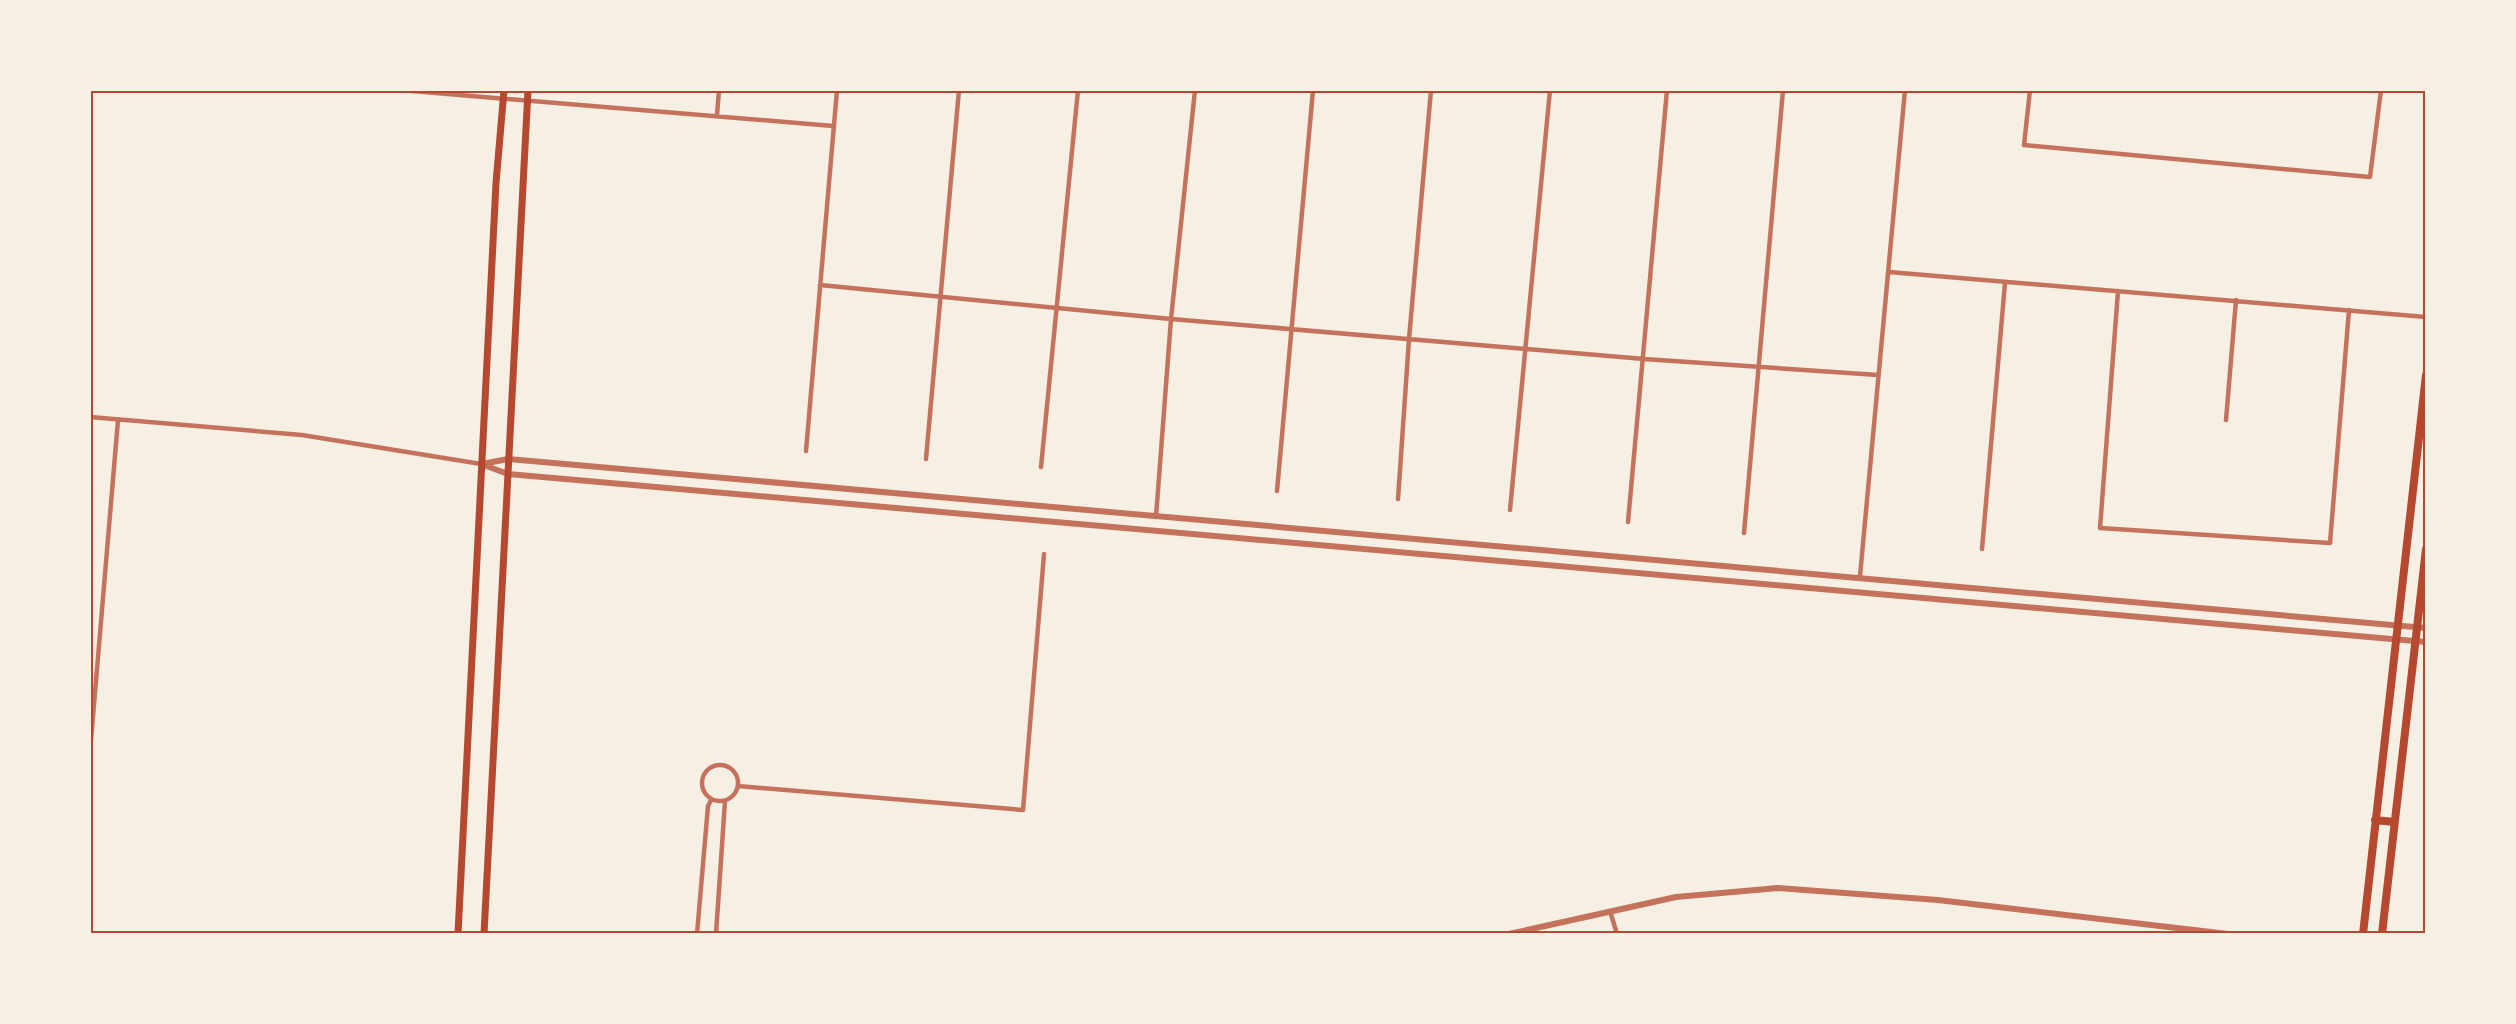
<svg xmlns="http://www.w3.org/2000/svg" width="2516" height="1024" font-family="Poppins,sans-serif">
	<style>
		.lines { fill: none; stroke-linecap: round; stroke-linejoin: round }
		.minor { stroke: #c5725c; stroke-width: 4.5 }
		.tertiary { stroke: #c5725c; stroke-width: 6 }
		.secondary { stroke: #b5482f; stroke-width: 7 }
		.primary { stroke: #b5482f; stroke-width: 8 }
		.neatline { fill: none; stroke: #b5482f; stroke-width: 2 }
	</style>
	<rect width="100%" height="100%" fill="#f6efe4"/>
	<g class="lines">
		<path class="minor" d="M400 90 833 126
			M2030 90 2024 145 2370 177 2381 90
			M717 115 719 90
			M1889 272 2426 317
			M820 285 1171 319 1644 359 1878 375
			M2118 291 2100 528 2330 543 2349 310
			M90 417 302 435 481 464
			M2226 420 2236 300
			M806 451 837 90
			M926 459 959 90
			M1041 467 1078 90
			M1277 491 1313 90
			M1398 499 1409 339 1431 90
			M1510 510 1550 90
			M1156 517 1171 319 1195 90
			M1628 522 1667 90
			M1744 533 1783 90
			M1982 549 2005 283
			M1860 576 1905 90
			M90 752 118 420
			M702 783a18 18 0 1 1 36 0a18 18 0 1 1-36 0Z
			M738 786 1023 810 1044 554
			M1610 911 1617 934
			M697 934 708 806 711 800
			M716 934 725 801"/>
		<path class="tertiary" d="M481 464 508 474 2426 642
			M482 464 508 459 2426 628
			M1509 934 1676 897 1778 888 1938 900 2228 934"/>
		<path class="secondary" d="M458 934 496 183 504 90
			M484 934 528 90"/>
		<path class="primary" d="M2375 820 2394 822
			M2363 934 2426 375
			M2382 934 2426 549"/>
	</g>
	<rect width="2516" height="1024" fill="none" stroke="#f6efe4" stroke-width="183"/>
	<rect x="92" y="92" width="2332" height="840" class="neatline"/>
</svg>
